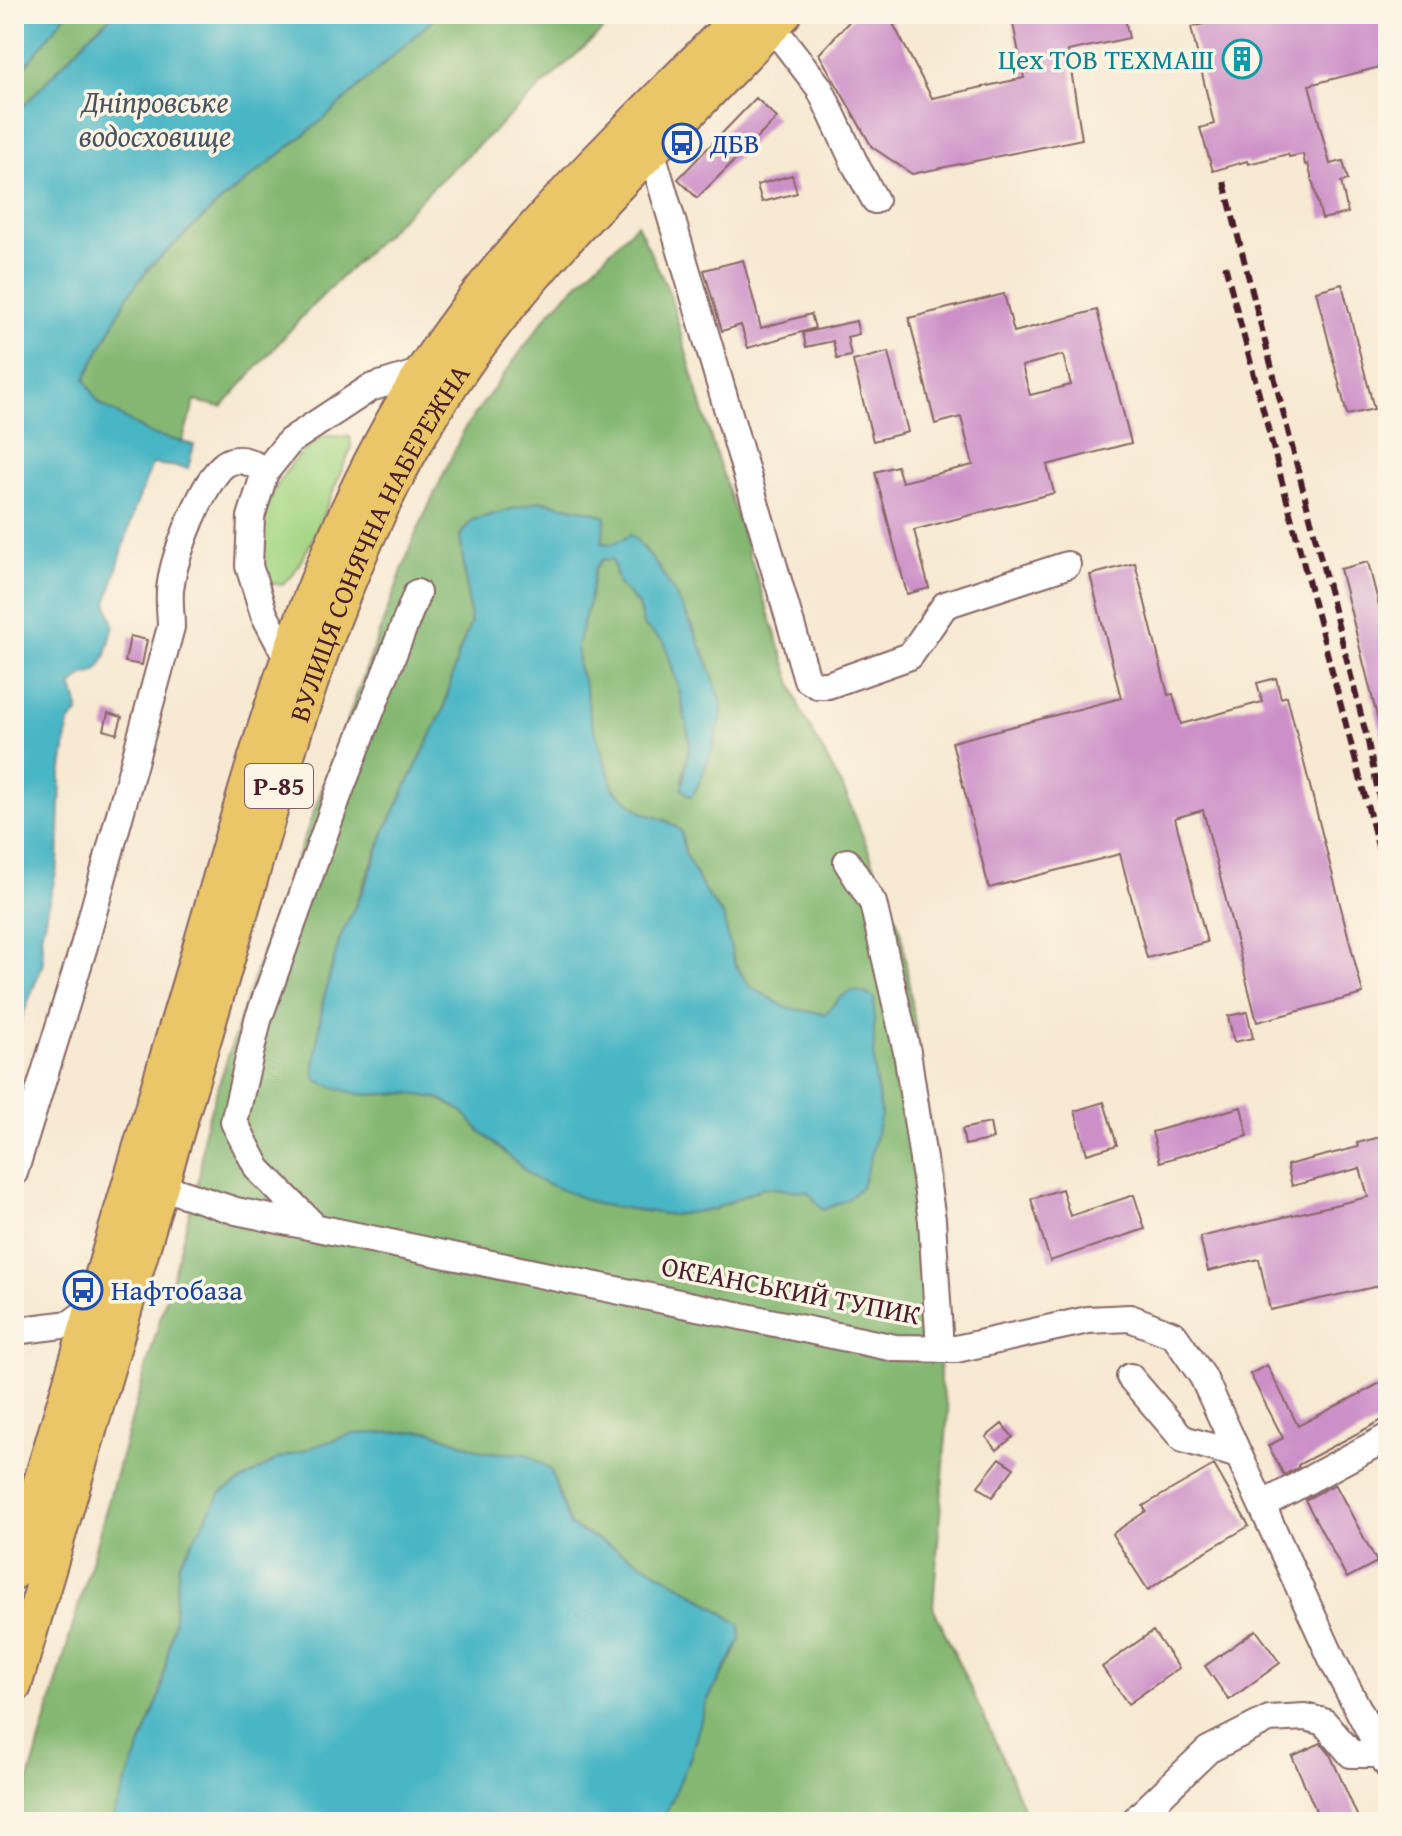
<svg xmlns="http://www.w3.org/2000/svg" width="1402" height="1836" font-family="'Gentium Book Plus',serif">
	<style>
		.green { fill: #a6d785; stroke: #787b58; stroke-width: 2 }
		.forest { fill: #84b872; stroke: #676c4e; stroke-width: 2; fill-rule: evenodd }
		.water { fill: #49b6c5; stroke: #4a6a78; stroke-width: 2 }
		.building { fill: #cc8fc8; fill-rule: evenodd }
		.lines { fill: none; stroke-linecap: round; stroke-linejoin: round }
		.minor-casing { stroke: #876665; stroke-width: 30 }
		.major-casing { stroke: #876665; stroke-width: 38 }
		.minor { stroke: #fff; stroke-width: 26 }
		.major { stroke: #eac669; stroke-width: 34 }
		.rail { stroke: #4a1f2b; stroke-width: 6; stroke-dasharray: 12 6; stroke-linecap: butt }
		.labels { text-anchor: middle; stroke-width: 7; stroke-linejoin: round; paint-order: stroke }
		.shield { fill: #fcf5e5; stroke: #7f5f63; stroke-width: 2 }
		.shield-label { font-size: 26px; font-weight: bold; fill: #4a1f2b }
		.culture-label { font-size: 28px; fill: #0d838f; stroke: #fcf5e5; text-anchor: end }
		.transit-label { font-size: 28px; fill: #164399; stroke: #fcf5e5; text-anchor: start }
		.street-label { font-size: 28px; fill: #4a1f2b; stroke: #fcf5e5 }
		.water-label { font-size: 30px; font-style: italic; fill: #4a5461; stroke: #fcf5e5 }
	</style>
	<rect width="100%" height="100%" fill="#fcf5e5"/>
	<filter id="ink" filterUnits="userSpaceOnUse"><feTurbulence type="fractalNoise" baseFrequency=".0125" numOctaves="2"/><feDisplacementMap in="SourceGraphic" scale="16" xChannelSelector="R" yChannelSelector="G"/><feConvolveMatrix kernelMatrix="1 2 1 2 8 2 1 2 1" color-interpolation-filters="sRGB"/></filter>
	<filter id="wash" filterUnits="userSpaceOnUse"><feTurbulence type="fractalNoise" baseFrequency=".006" numOctaves="4" result="noise"/><feDisplacementMap in="SourceGraphic" scale="32" xChannelSelector="R" yChannelSelector="G"/><feGaussianBlur stdDeviation="1.8" result="paint"/><feColorMatrix in="noise" values="0 0 0 0 0 0 0 0 0 0 0 0 0 0 0 0 0 1.4 0 .05"/><feComposite in="paint" operator="in"/></filter>
	<g filter="url(#wash)">
		<rect width="100%" height="100%" fill="#f7e9d2"/>
		<path class="green" d="M324 436 350 437 351 448 312 541 292 576 281 585 268 582C245 529 278 464 324 436Z"/>
		<path class="forest" d="M66 14H114L92 33 14 116V81Z
			M439 14H620L434 186 307 311 222 407 195 401 182 442 150 434 99 403 85 379 127 297 149 268 220 202 325 118Z
			M637 224 669 292 712 442 801 711 845 792 901 931 937 1174 940 1383 948 1411 933 1607 1005 1763 1029 1822H662L690 1758 706 1703 734 1655 740 1625C687 1586 629 1554 570 1526L550 1469 526 1454 484 1452 430 1431 179 1564 173 1625 160 1696 111 1822H17L180 1249 200 1172 204 1130 257 967 414 538 465 428 549 313ZM541 501 594 512 602 543 644 547 692 625 705 656 698 786 691 796 682 781 690 742 681 697 665 643 644 626 638 605 619 584 612 559 602 560 595 569 589 602 577 644 578 666 586 690 590 717 614 789 643 813 667 821 681 831 685 854 705 892 723 916 734 962 749 986 787 1008 825 1014 874 1070 881 1115 862 1186 808 1192 764 1187 714 1209 672 1215 597 1204 480 1131 462 1111 440 1099 409 1093 364 1095 316 1079 314 1067 323 1001 331 968 384 833 443 711 459 652 471 623 460 535 473 520Z"/>
		<path class="water" d="M14 14H66L14 81Z
			M114 14H439L325 118 220 202 149 268 127 297 85 379 99 403 150 434 194 445 188 468 152 464 134 511 107 602 114 625 105 658 96 672 84 675 71 686 77 700 78 713 69 722 61 775 58 864 41 935 43 963 14 1038V116L92 33Z
			M541 501 594 512 606 517 602 543 612 544 631 535C666 567 701 640 716 686 718 693 723 702 722 709 721 729 702 781 691 797L682 789 690 742 681 697 665 643 644 626 638 605 619 584 612 559 602 560 595 569 589 602 577 644 578 666 586 690 590 717 614 790 643 813 667 821 681 831 685 854 705 892 723 916 734 962 749 986 787 1008 825 1014C843 995 848 983 874 998V1070L881 1115 870 1160 862 1186 847 1200 823 1210 808 1192 764 1187 714 1209 672 1215 597 1204 535 1179 480 1131 462 1111 441 1099 408 1093 364 1095 338 1089 316 1080 314 1067 323 1001 340 938 368 879 384 833 443 711 459 652 471 623 460 535 473 520Z
			M430 1431 484 1452 526 1454 550 1469 570 1526C629 1554 687 1586 740 1625L741 1640 706 1703 690 1758 662 1822H111L160 1696 173 1625 179 1564 221 1493 278 1459 352 1434Z"/>
		<g id="blocks">
			<path class="building" d="M856 14H888L932 98 1024 78 1011 14H1124L1129 38 1068 51 1082 139 912 174 872 147 819 54Z
				M1245 14H1356L1358 20 1388 14V65L1309 85 1330 164 1343 161 1348 180 1341 182 1348 213 1322 219 1308 164 1305 165 1303 154 1289 157 1288 154 1248 164 1247 161 1213 171 1200 128 1214 124 1191 27Z
				M756 98 777 118 697 198 678 179Z
				M792 175 797 193 762 202 757 185Z
				M743 260 761 328 811 314 815 328 748 348 741 325 722 331 704 270Z
				M1342 284 1374 409 1347 415 1316 291Z
				M1004 294 1014 332 1097 310 1131 443 1047 465 1054 493 914 530 929 588 907 594 875 472 897 466 902 482 973 465 961 417 935 424 909 318ZM1063 355 1071 385 1030 395 1022 366Z
				M856 321 859 334 847 337 851 356 837 359 833 341 806 347 803 333Z
				M888 352 908 432 873 441 853 361Z
				M1368 562 1388 641V739L1383 740 1340 569Z
				M1135 563 1168 695 1173 694 1181 724 1262 702 1257 683 1276 678 1281 698 1287 696 1363 994 1257 1022 1203 810 1175 818 1207 942 1147 958 1120 854 989 888 952 742 1121 698 1090 575Z
				M130 636 147 640 142 665 125 662Z
				M108 713 122 717 117 734 104 730Z
				M1247 1012 1253 1038 1234 1042 1228 1016Z
				M1104 1102 1117 1145 1087 1154 1075 1111Z
				M1241 1107 1248 1136 1160 1162 1152 1132Z
				M990 1123 993 1139 965 1145 962 1129Z
				M1388 1135V1284L1270 1310 1259 1259 1208 1271 1200 1237 1368 1197 1360 1168 1292 1186 1287 1165 1358 1147 1357 1143Z
				M1062 1189 1070 1216 1134 1195 1145 1229 1050 1261 1031 1199Z
				M1267 1365 1298 1426 1388 1379V1417L1298 1465 1299 1467 1284 1475 1268 1446 1283 1438 1250 1374Z
				M1002 1424 1013 1437 997 1450 986 1437Z
				M1000 1458 1014 1468 992 1497 978 1486Z
				M1214 1465 1249 1526 1176 1569 1177 1570 1148 1590 1112 1534 1146 1511 1143 1506Z
				M1335 1484 1377 1562 1347 1578 1305 1500Z
				M1256 1630 1280 1663 1229 1700 1205 1666Z
				M1153 1631 1179 1668 1128 1704 1102 1667Z
				M1321 1743 1330 1754 1360 1822H1321L1292 1756Z"/>
		</g>
	</g>
	<g filter="url(#ink)">
		<use href="#blocks" fill-opacity="0" stroke="#876665" stroke-width="2"/>
		<g class="lines">
			<g class="minor-casing">
				<path id="minor" d="M772 26 819 87 856 166 875 200
					M647 155 655 163 807 679 817 685H828L910 656 945 605 1067 565
					M288 660 264 614 249 566 251 517 265 472 290 441 370 388 422 372
					M847 862 873 903 907 1052 932 1220 940 1349
					M14 1173 84 946 171 627C171 613 168 597 171 583 174 556 204 479 225 464 239 455 254 463 265 472
					M160 1186 236 1211 895 1348 956 1349 1088 1320 1130 1318 1174 1335 1203 1377 1334 1663 1388 1766
					M315 1227 258 1169 234 1122 258 1020 340 790 417 593
					M14 1331 70 1324 93 1307
					M1130 1377 1183 1439 1239 1455
					M1262 1505 1388 1437
					M1133 1822 1208 1750 1269 1719 1305 1717 1324 1722 1351 1754H1382"/>
			</g>
			<g class="major-casing">
				<g id="major">
					<path d="M14 1572C73 1370 135 1168 195 965 255 761 308 549 425 368 511 236 632 127 742 14"/>
					<path id="s1" d="M14 1686C83 1451 152 1215 221 980 279 783 329 576 440 401 501 305 579 223 659 143 701 101 742 57 784 14"/>
				</g>
			</g>
			<use href="#minor" class="minor"/>
			<use href="#major" class="major"/>
			<path class="rail" d="M1224 182 1368 742 1388 842
				M1225 265 1388 884"/>
		</g>
	</g>
	<defs>
		<g id="building-ring" transform="scale(2)"><circle r="9.5" fill="#fcf5e5" stroke="#0f9aa8" stroke-width="1.5"/><path d="M-4-6H4V6H1V3H-1V6H-4ZM-2.5-4.3h1.7v1.8h-1.7ZM.8-4.3h1.7v1.8H.8ZM-2.5-1h1.7V.8h-1.7ZM.8-1h1.7V.8H.8Z" fill="#0f9aa8"/></g>
		<g id="bus-ring" transform="scale(2)"><circle r="9.5" fill="#fcf5e5" stroke="#1a4fb4" stroke-width="1.5"/><path d="M-5-6H5V4H4V6H2V4H-2V6H-4V4H-5ZM-3.5-4V0h7V-4ZM-3.5 1.2v1.5H-2V1.2ZM2 1.2v1.5H3.5V1.2Z" fill="#1a4fb4"/></g>
	</defs>
	<g fill-rule="evenodd">
		<use href="#building-ring" x="1242" y="59"/>
		<use href="#bus-ring" x="682" y="143"/>
		<use href="#bus-ring" x="83" y="1290"/>
	</g>
	<g class="labels">
		<rect class="shield" x="245" y="764" width="68" height="44" rx="6"/>
		<g class="shield-label">
			<text x="279" y="795">Р-85</text>
		</g>
		<g class="culture-label">
			<text x="1214" y="69">Цех ТОВ ТЕХМАШ</text>
		</g>
		<g class="transit-label">
			<text x="710" y="153">ДБВ</text>
			<text x="111" y="1300">Нафтобаза</text>
		</g>
		<g class="street-label">
			<text dy="10" stroke="none"><textPath href="#s1" startOffset="1202">ВУЛИЦЯ СОНЯЧНА НАБЕРЕЖНА</textPath></text>
			<text transform="translate(791 1290) rotate(11)" y="10">ОКЕАНСЬКИЙ ТУПИК</text>
		</g>
		<g class="water-label">
			<text x="155" y="112">Дніпровське<tspan x="155" dy="34">водосховище</tspan></text>
		</g>
	</g>
	<rect width="1402" height="1836" fill="none" stroke="#fcf5e5" stroke-width="48"/>
</svg>
